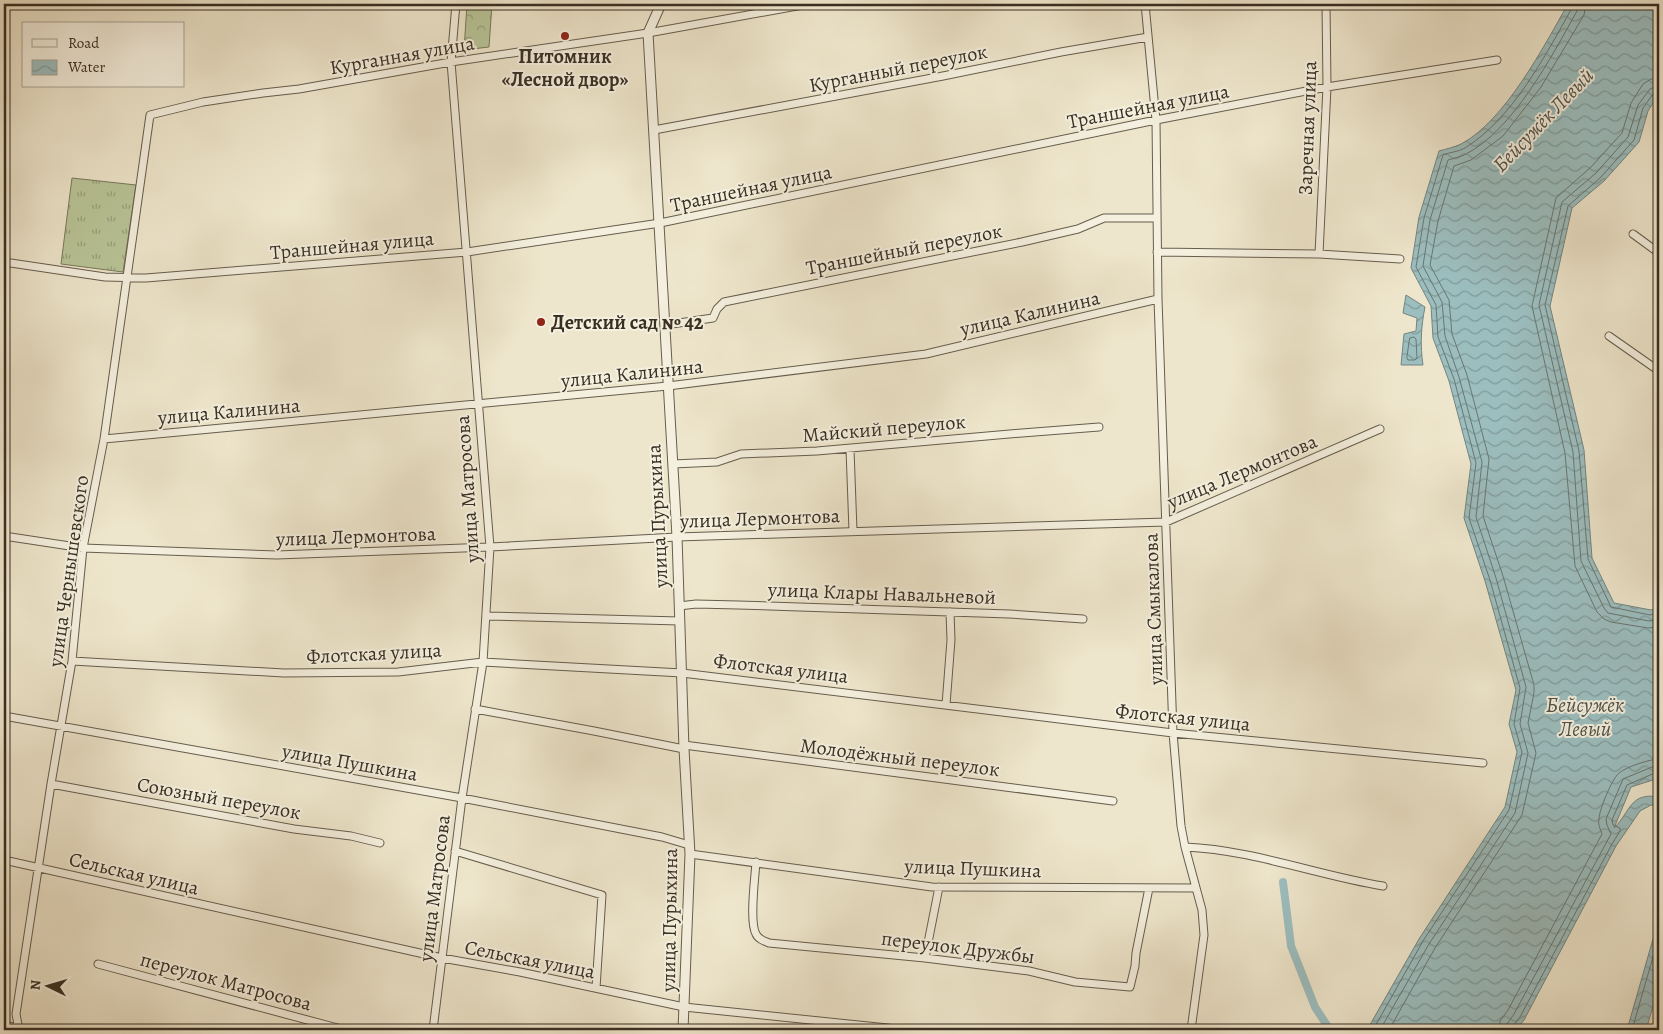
<svg xmlns="http://www.w3.org/2000/svg" width="1663" height="1034" font-family="Alegreya,serif">
	<style>
		.grass { fill: url(#grass-tufts); stroke: #787a5e }
		.forest { fill: url(#forest-crowns); stroke: #787a5e }
		.water { fill: url(#water-waves); stroke: #748581 }
		.lines { fill: none; stroke-linecap: round; stroke-linejoin: round }
		.shore { stroke: #6a7671; stroke-width: 1 }
		.canal { stroke: #9cbebf; stroke-width: 8 }
		.minor-casing { stroke: #665d4d; stroke-width: 9 }
		.tertiary-casing { stroke: #665d4d; stroke-width: 11 }
		.minor { stroke: #f4efde; stroke-width: 7 }
		.tertiary { stroke: #f4efde; stroke-width: 9 }
		.poi-dot { fill: #8f2418; stroke: #f4efde; stroke-width: 2 }
		.labels { text-anchor: middle; stroke-width: 4; stroke-linejoin: round; paint-order: stroke }
		.street-label { font-size: 20px; fill: #382f23; stroke: #f4efde }
		.poi-label { font-size: 20px; font-weight: bold; fill: #382f23; stroke: #f4efde }
		.water-label { font-size: 21px; font-style: italic; fill: #51534a; stroke: #f4efde }
	</style>
	<defs>
		<pattern id="grass-tufts" width="24" height="20" patternUnits="userSpaceOnUse" patternTransform="scale(1.25)"><rect width="24" height="20" fill="#b9c598"/><path d="M3 7l-1-3M5 7V3M7 7l1-3M15 17l-1-3M17 17v-4M19 17l1-3" fill="none" stroke="#97a07c"/></pattern>
		<pattern id="forest-crowns" width="20" height="18" patternUnits="userSpaceOnUse" patternTransform="scale(1.25)"><rect width="20" height="18" fill="#b9c598"/><path d="M2 6a3 3 0 1 1 6 0M12 15a3 3 0 1 1 6 0" fill="none" stroke="#97a07c"/></pattern>
		<pattern id="water-waves" width="16" height="10" patternUnits="userSpaceOnUse" patternTransform="scale(1.25)"><rect width="16" height="10" fill="#9cbebf"/><path d="M0 5q4-4 8 0t8 0" fill="none" stroke="#809b9b"/></pattern>
	</defs>
	<rect width="100%" height="100%" fill="#eee6cc"/>
	<filter id="stains"><feTurbulence type="fractalNoise" baseFrequency=".004" numOctaves="4"/><feColorMatrix values="0 0 0 0 .2 0 0 0 0 .09 0 0 0 0 .02 0 0 0 .5 -.17"/></filter>
	<radialGradient id="worn" r=".72"><stop offset=".6" stop-color="#630" stop-opacity="0"/><stop offset="1" stop-color="#630" stop-opacity=".3"/></radialGradient>
	<path class="grass" d="M72 178 136 185 123 272 61 264Z"/>
	<path class="forest" d="M467 4H492L489 47 464 50Z"/>
	<path class="water" d="M1568 4H1659V94L1648 111 1639 142 1604 181 1572 208 1550 306 1584 450 1592 558 1614 603 1651 610 1659 607V778L1631 787 1614 828C1631 811 1630 792 1659 797V806L1651 805 1640 811 1616 846 1524 1020 1516 1030H1367L1419 939 1505 807 1517 752 1509 724 1516 690 1485 581 1464 518 1471 464 1449 381 1433 338 1431 306 1411 268 1419 217 1439 151C1446 149 1455 147 1461 144 1505 121 1544 46 1568 4Z
		M1406 295 1425 307C1421 327 1420 345 1423 365H1401L1404 334 1416 331 1417 318 1403 313Z
		M1659 918V986L1646 1030H1627Z"/>
	<g class="lines">
		<path class="shore" d="M1659 78 1651 79 1643 84 1631 103 1622 133 1591 167 1556 198 1532 306 1565 453 1575 566 1597 612 1604 619 1611 622 1648 628 1659 627
			M1659 85 1650 89 1638 105 1628 137 1596 173 1562 202 1539 305 1573 452 1581 561 1604 608 1608 613 1649 621 1659 619
			M1659 92 1653 94 1643 108 1634 140 1601 177 1568 206 1545 305 1579 451 1588 559 1611 607 1650 615 1659 613
			M1410 338 1414 337 1416 339 1417 358 1415 360H1408L1407 358Z
			M1373 1030 1423 941 1509 810 1522 752 1514 724 1520 688 1490 580 1469 518 1476 463 1454 379 1438 337 1436 305 1416 267 1424 218 1443 155C1450 152 1458 152 1465 148 1513 118 1545 56 1572 8V4
			M1380 1030 1429 944 1515 813 1528 753 1520 724 1526 687 1496 578 1476 517 1482 462 1459 377 1445 336 1442 302 1423 266 1430 220 1448 160C1454 158 1461 157 1466 154 1513 130 1552 56 1577 11L1579 4
			M1389 1030 1435 948 1522 815 1536 753 1528 723 1534 693V685L1503 576 1483 516 1489 459 1467 375 1452 334 1449 300 1430 265 1438 221 1454 166 1471 160 1503 136 1541 87 1584 15 1586 4
			M1499 1030 1500 1021 1508 1010 1602 834C1600 829 1598 824 1599 819 1599 810 1612 779 1619 773 1626 767 1650 759 1659 759
			M1506 1030 1507 1024 1514 1014 1611 834 1607 825 1606 819 1623 779 1652 767H1659
			M1512 1030 1513 1026 1520 1017 1612 844 1620 831V828L1613 825 1612 820 1627 785 1655 773H1659
			M1632 1030 1659 936"/>
		<path class="canal" d="M1283 882 1291 946 1315 1007 1330 1030"/>
		<g class="minor-casing">
			<path id="minor" d="M1145 4 1156 120 1158 299 1173 733 1181 826 1185 847 1202 910 1204 935 1191 1030
				M654 130 943 76 1061 52 1148 37
				M1633 234 1659 253
				M1157 252 1319 254 1400 259
				M1319 254 1327 87 1326 4
				M4 262 105 277 146 278 467 252 660 223 1156 120 1327 87 1497 60
				M665 325 713 318 717 309 724 302 1022 242 1078 229 1104 218H1157
				M1609 336 1659 371
				M104 439 668 386 926 354 1158 299
				M850 449 853 531
				M673 464 717 462 741 454 817 451 1022 433 1099 427
				M4 536 83 548 277 555 490 547 677 537 1166 522 1380 429
				M679 606 696 604 738 605 1009 614 1083 619
				M486 616 680 621
				M72 661 284 673 398 672 483 662 682 673 1173 733 1483 763
				M946 705 951 640 950 612
				M475 709 594 731 684 749
				M4 716 462 798 662 837 689 845
				M684 745 1113 801
				M51 784 294 829 351 836 380 843
				M1185 847C1253 850 1317 875 1383 886
				M455 851 602 895 596 988
				M690 854 932 887 1196 888
				M4 860 442 958 520 972 684 1007 907 1030
				M756 862C755 878 749 922 756 934 758 939 764 941 769 943L925 958 1029 971 1075 982 1130 987 1135 966 1136 953 1149 888
				M925 958 939 887
				M98 964 345 1030
				M4 1025 26 1030
				M19 1030 16 1014 51 784 72 661 83 548 104 439 150 115 203 102 263 93 299 89 451 62 648 33 808 4
				M433 1030 462 798 483 662 490 547 451 62 456 4"/>
		</g>
		<g class="tertiary-casing">
			<path id="tertiary" d="M661 4 648 33 677 537 684 749 690 854 683 1030"/>
		</g>
		<use href="#minor" class="minor"/>
		<use href="#tertiary" class="tertiary"/>
	</g>
	<g class="poi-dot">
		<circle cx="565" cy="36" r="5"/>
		<circle cx="541" cy="322" r="5"/>
	</g>
	<g class="labels">
		<g class="street-label">
			<text transform="translate(402 55) rotate(-10)" y="7">Курганная улица</text>
			<text transform="translate(898 68) rotate(-11)" y="7">Курганный переулок</text>
			<text transform="translate(1148 106) rotate(-11)" y="7">Траншейная улица</text>
			<text transform="translate(1307 128) rotate(-88)" y="7">Заречная улица</text>
			<text transform="translate(751 188) rotate(-12)" y="7">Траншейная улица</text>
			<text transform="translate(352 245) rotate(-5)" y="7">Траншейная улица</text>
			<text transform="translate(904 249) rotate(-11)" y="7">Траншейный переулок</text>
			<text transform="translate(1030 313) rotate(-13)" y="7">улица Калинина</text>
			<text transform="translate(632 373) rotate(-6)" y="7">улица Калинина</text>
			<text transform="translate(229 411) rotate(-5)" y="7">улица Калинина</text>
			<text transform="translate(884 428) rotate(-5)" y="7">Майский переулок</text>
			<text transform="translate(1242 471) rotate(-23)" y="7">улица Лермонтова</text>
			<text transform="translate(467 489) rotate(-94)" y="7">улица Матросова</text>
			<text transform="translate(657 516) rotate(-93)" y="7">улица Пурыхина</text>
			<text transform="translate(760 518) rotate(-2)" y="7">улица Лермонтова</text>
			<text transform="translate(356 536) rotate(-2)" y="7">улица Лермонтова</text>
			<text transform="translate(68 571) rotate(-82)" y="7">улица Чернышевского</text>
			<text transform="translate(882 593) rotate(2)" y="7">улица Клары Навальневой</text>
			<text transform="translate(1153 609) rotate(-92)" y="7">улица Смыкалова</text>
			<text transform="translate(374 653) rotate(-3)" y="7">Флотская улица</text>
			<text transform="translate(781 668) rotate(7)" y="7">Флотская улица</text>
			<text transform="translate(1183 717) rotate(6)" y="7">Флотская улица</text>
			<text transform="translate(900 757) rotate(7)" y="7">Молодёжный переулок</text>
			<text transform="translate(350 762) rotate(10)" y="7">улица Пушкина</text>
			<text transform="translate(219 798) rotate(10)" y="7">Союзный переулок</text>
			<text transform="translate(973 868) rotate(2)" y="7">улица Пушкина</text>
			<text transform="translate(134 873) rotate(13)" y="7">Сельская улица</text>
			<text transform="translate(434 888) rotate(-83)" y="7">улица Матросова</text>
			<text transform="translate(669 920) rotate(-89)" y="7">улица Пурыхина</text>
			<text transform="translate(958 947) rotate(7)" y="7">переулок Дружбы</text>
			<text transform="translate(530 959) rotate(11)" y="7">Сельская улица</text>
			<text transform="translate(226 981) rotate(15)" y="7">переулок Матросова</text>
		</g>
		<g class="poi-label">
			<text x="565" y="63">Питомник<tspan x="565" dy="23">«Лесной двор»</tspan></text>
			<text x="551" y="329" text-anchor="start">Детский сад № 42</text>
		</g>
		<g class="water-label">
			<text transform="translate(1543 120) rotate(-46)" y="7">Бейсужёк Левый</text>
			<text x="1585" y="712">Бейсужёк<tspan x="1585" dy="24">Левый</tspan></text>
		</g>
	</g>
	<rect width="1663" height="1034" fill="none" stroke="#eee6cc" stroke-width="20"/>
	<rect x="5" y="5" width="1653" height="1024" fill="none" stroke="#382f23" stroke-width="2.5"/>
	<rect x="10" y="10" width="1643" height="1014" fill="none" stroke="#382f23"/>
	<rect x="22" y="22" width="162" height="65" fill="#f4efde" stroke="#a9a293"/>
	<rect x="32" y="39" width="25" height="8" fill="#f4efde" stroke="#a9a293"/>
	<text x="68" y="48" font-size="15" fill="#382f23">Road</text>
	<rect x="32" y="60" width="25" height="15" fill="url(#water-waves)" stroke="#a9a293"/>
	<text x="68" y="72" font-size="15" fill="#382f23">Water</text>
	<g transform="translate(48 986) rotate(275)" stroke="#f4efde" stroke-width="4" paint-order="stroke">
	<path d="M0-4L9 19L0 12L-9 19Z" fill="#382f23"/>
	<text y="-8" font-size="14" font-weight="bold" text-anchor="middle" fill="#382f23">N</text>
	</g>
	<rect width="100%" height="100%" filter="url(#stains)"/>
	<rect width="100%" height="100%" fill="url(#worn)"/>
</svg>
